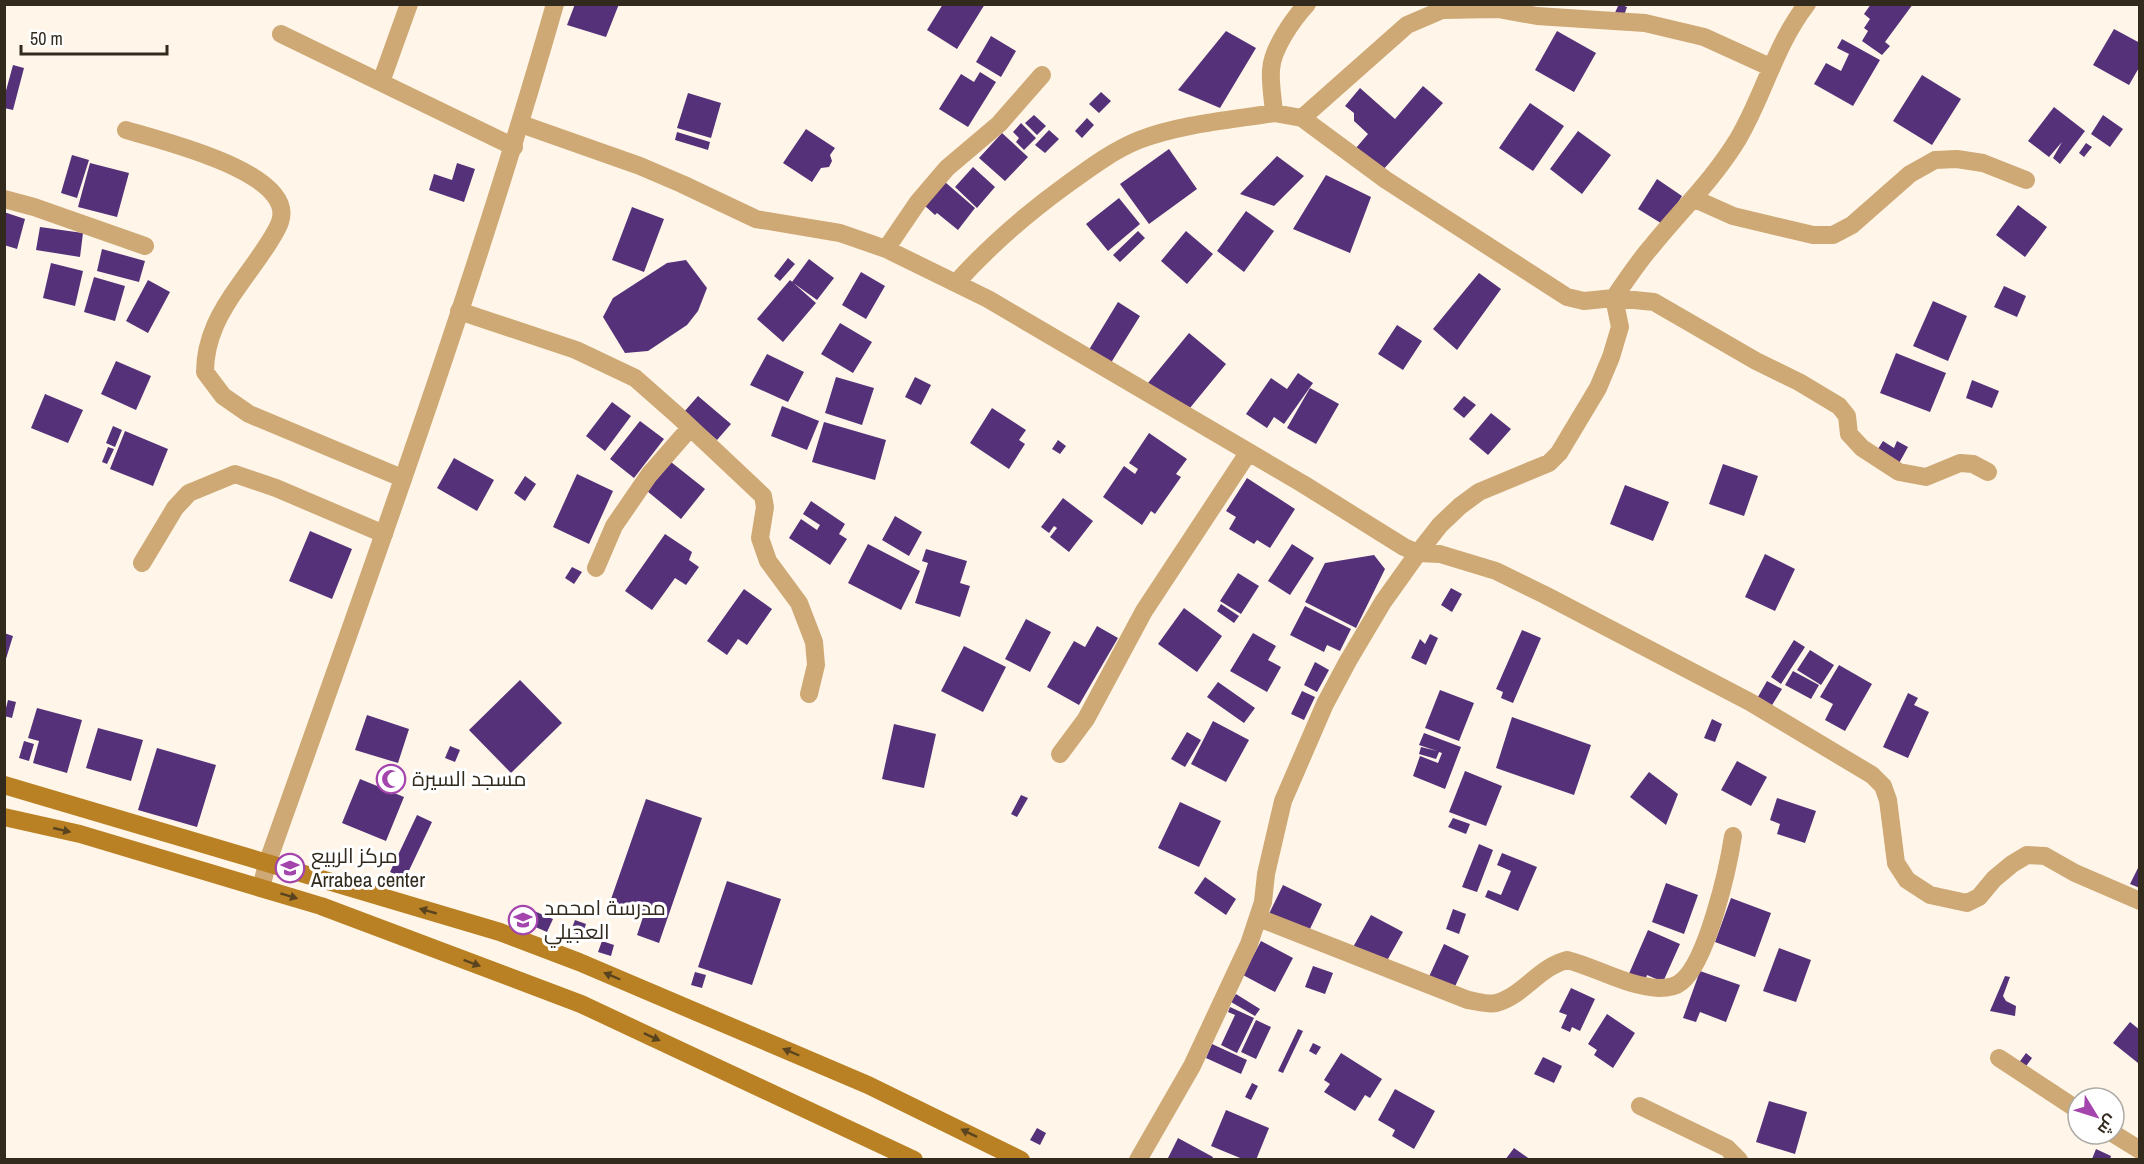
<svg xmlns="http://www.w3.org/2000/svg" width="2144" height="1164" font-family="'Archivo Narrow',Cairo,sans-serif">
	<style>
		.building { fill: #55317a }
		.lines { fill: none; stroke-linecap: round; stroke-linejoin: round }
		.minor { stroke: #cfa975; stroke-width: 18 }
		.tertiary { stroke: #cfa975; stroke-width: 18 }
		.secondary { stroke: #b98123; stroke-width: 18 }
		.oneway { fill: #5a441f }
		.labels { text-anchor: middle; stroke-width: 6; stroke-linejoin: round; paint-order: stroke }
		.poi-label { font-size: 21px; fill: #322a1d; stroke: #fff; text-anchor: start }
	</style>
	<rect width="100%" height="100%" fill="#fff6e9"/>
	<path class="building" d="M575 4H619L606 37 567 25Z
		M943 4H985L957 49 927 30Z
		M1619 4 1627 7 1622 21 1613 17Z
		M1871 4H1913L1885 42 1890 46 1882 55 1862 41 1868 31 1864 28 1870 19 1864 14Z
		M2114 29 2140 43V66L2129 85 2093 65Z
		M1226 31 1256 48 1220 108 1178 90Z
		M1557 31 1596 53 1574 92 1535 70Z
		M991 36 1016 51 1001 77 976 62Z
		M1842 39 1880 60 1853 106 1814 84 1826 63 1841 71 1849 54 1837 48Z
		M13 65 24 68 13 110 4 108V98Z
		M980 72 996 82 968 127 939 109 961 74 974 82Z
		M1922 75 1961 99 1932 145 1893 121Z
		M1423 86 1443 103 1382 171 1356 148 1368 134 1354 121V113L1345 106 1360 88 1395 119Z
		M1101 92 1111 101 1099 113 1089 104Z
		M688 93 721 103 711 138 677 128Z
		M1530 103 1564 126 1533 171 1499 148Z
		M2054 107 2085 131 2060 164 2053 158 2062 142 2049 157 2028 141Z
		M1034 115 1046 126 1037 135 1025 123Z
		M2103 115 2123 129 2110 147 2091 134Z
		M1087 118 1094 125 1082 138 1075 131Z
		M1021 123 1036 138 1024 150 1016 142 1019 138 1013 132Z
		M806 129 835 148 830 155 832 161 829 167 821 168 812 182 783 163Z
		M1049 130 1059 139 1045 153 1035 145Z
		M1578 131 1611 155 1582 194 1550 169Z
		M677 132 710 142 708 150 675 140Z
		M1002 133 1028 157 1005 181 979 158Z
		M2086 143 2092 147 2084 157 2079 153Z
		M1169 149 1197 189 1149 224 1120 184Z
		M72 155 89 160 77 198 61 193Z
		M1277 156 1304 176 1274 206 1240 194Z
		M90 163 129 173 117 217 78 207Z
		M457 163 475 169 464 202 429 190 434 174 452 180Z
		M973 167 995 187 977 208 955 187Z
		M1326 175 1371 197 1350 253 1293 229Z
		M1657 179 1682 196 1664 225 1638 209Z
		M945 182 975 208 958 230 937 213 935 215 925 206Z
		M1119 198 1140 224 1108 251 1086 224Z
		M2018 205 2047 227 2025 257 1996 235Z
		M632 207 664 219 644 272 612 260Z
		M1246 211 1274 231 1244 272 1217 251Z
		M4 212 25 219 17 249 4 245Z
		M40 227 83 233 80 257 36 250Z
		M1138 231 1145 238 1120 262 1113 255Z
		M1186 231 1213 254 1187 284 1161 261Z
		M102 249 145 261 139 282 97 271Z
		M788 258 795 264 780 281 774 276Z
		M809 259 834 278 817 300 792 282Z
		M686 260 707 288 698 311 687 325 648 351 625 353 603 317 613 298 667 263Z
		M51 263 83 271 75 306 43 298Z
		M861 272 885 286 866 319 842 305Z
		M1479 273 1501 289 1457 350 1433 329Z
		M94 277 125 286 115 321 84 312Z
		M148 280 170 292 148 333 126 321Z
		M790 280 816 303 783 342 757 319Z
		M2004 286 2026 296 2017 317 1994 307Z
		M1933 301 1967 316 1948 361 1913 346Z
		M1118 302 1140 316 1109 366 1087 353Z
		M840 323 872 342 853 373 821 354Z
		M1397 325 1422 341 1403 370 1378 354Z
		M1189 333 1226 364 1185 414 1148 383Z
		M1896 353 1946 373 1930 412 1880 393Z
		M767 354 804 372 788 402 750 385Z
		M116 361 151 376 136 410 101 394Z
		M1298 373 1313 383 1284 424 1274 417 1267 428 1246 414 1271 378 1287 389Z
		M836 377 874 388 862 425 825 413Z
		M915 377 931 385 921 405 905 397Z
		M1972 380 1999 391 1992 408 1966 398Z
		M1310 388 1339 404 1316 444 1287 428Z
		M45 394 83 410 68 443 31 428Z
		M698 396 731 424 717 440 684 412Z
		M1464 396 1476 405 1464 418 1453 409Z
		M612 402 631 416 605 451 586 436Z
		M782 406 819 421 807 450 771 436Z
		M992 408 1026 430 1019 440 1025 444 1009 469 970 443Z
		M1491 413 1511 429 1488 455 1469 439Z
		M640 421 664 439 634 478 610 459Z
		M824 422 886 440 875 480 812 462Z
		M113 426 122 430 115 447 106 443Z
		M125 431 168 449 153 486 110 469Z
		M1149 433 1187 459 1176 474 1181 477 1155 514 1151 511 1142 525 1103 497 1124 466 1135 474 1138 469 1129 463Z
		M1058 440 1066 446 1060 454 1052 449Z
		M1883 441 1894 448 1897 441 1908 447 1898 465 1876 452Z
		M108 447 114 449 107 464 102 462Z
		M454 458 494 480 477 511 437 488Z
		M671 462 705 489 681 519 647 491Z
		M1723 464 1758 476 1744 516 1709 504Z
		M577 474 613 491 589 544 553 527Z
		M525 476 536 484 525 501 514 493Z
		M1247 478 1295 509 1270 548 1257 540 1254 544 1229 529 1236 517 1226 511Z
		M1625 485 1669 502 1653 541 1610 524Z
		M1063 498 1093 521 1069 552 1050 537 1057 528 1054 526 1049 533 1041 527Z
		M811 501 845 524 839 534 847 539 830 565 789 538 801 519 817 530 820 525 803 514Z
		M895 516 922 532 909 556 882 540Z
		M310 531 352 549 332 599 289 581Z
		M665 534 692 552 689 560 699 567 686 585 675 578 652 610 625 591Z
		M868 544 920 571 901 610 848 583Z
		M1292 544 1314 558 1290 595 1268 581Z
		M926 549 967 561 960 583 970 586 960 617 915 603 928 563 922 561Z
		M1765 554 1795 569 1775 611 1745 597Z
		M1374 555 1385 569 1356 628 1305 602 1325 563Z
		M572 567 582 572 574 584 565 578Z
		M1238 573 1259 586 1241 614 1220 601Z
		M1451 588 1462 594 1452 612 1441 605Z
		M744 589 772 609 747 645 738 639 727 655 707 641Z
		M1221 604 1239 616 1234 623 1217 611Z
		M1305 606 1351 629 1340 651 1327 645 1324 652 1290 635Z
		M1184 608 1222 636 1197 672 1158 644Z
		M1026 619 1051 632 1030 672 1005 659Z
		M1097 626 1118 638 1079 705 1047 687 1074 641 1085 647Z
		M1522 630 1541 638 1513 703 1501 698 1503 692 1496 689Z
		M4 633 13 636 5 662H4Z
		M1253 633 1276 646 1268 660 1281 667 1267 692 1230 671Z
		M1430 634 1438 638 1426 665 1411 658 1420 639 1425 644Z
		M1794 640 1805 647 1781 684 1771 677Z
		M964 646 1006 667 983 712 941 691Z
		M1810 650 1834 665 1821 685 1797 670Z
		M1315 662 1329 670 1317 692 1304 685Z
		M1839 665 1872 684 1845 731 1825 720 1833 704 1820 697Z
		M1793 671 1819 685 1811 699 1785 685Z
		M520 680 562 723 511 773 469 730Z
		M1767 681 1782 689 1769 710 1755 702Z
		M1218 682 1255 708 1244 723 1207 697Z
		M1440 690 1474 703 1459 741 1425 728Z
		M1302 691 1315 697 1304 720 1291 714Z
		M1908 693 1918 698 1914 705 1929 712 1908 758 1883 747Z
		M8 700 16 702 12 718 4 716Z
		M37 708 82 720 67 773 33 763 39 741 28 738Z
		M367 715 409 729 398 763 355 750Z
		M1512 717 1591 745 1574 795 1496 768Z
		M1712 719 1722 724 1715 742 1704 738Z
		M1213 721 1249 740 1226 782 1191 764Z
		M894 724 936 734 924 788 882 779Z
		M98 728 143 740 131 781 86 768Z
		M1187 732 1201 740 1185 767 1171 759Z
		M1424 733 1461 747 1445 789 1413 776 1420 756 1438 763 1442 753 1439 752 1436 759 1419 754 1421 747 1437 751 1419 745Z
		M24 741 34 744 29 761 19 758Z
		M450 746 460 750 455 762 445 758Z
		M157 748 216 765 197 827 138 810Z
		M1737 761 1767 777 1751 806 1721 790Z
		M1465 771 1502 786 1486 826 1449 812Z
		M1649 772 1678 794 1666 825 1630 797Z
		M360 779 404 797 386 841 342 823Z
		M1021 795 1028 798 1017 817 1011 814Z
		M1777 798 1816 811 1805 843 1777 834 1780 824 1770 820Z
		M646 799 702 818 659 943 637 935 644 914 610 902Z
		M1180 802 1221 821 1199 867 1158 848Z
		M417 815 432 822 405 879 390 872Z
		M1453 818 1470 824 1466 834 1448 827Z
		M1479 844 1493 850 1477 892 1462 887Z
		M1502 853 1537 867 1518 911 1485 897 1488 890 1501 895 1511 871 1497 865Z
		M2140 864V888L2130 884Z
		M1205 877 1236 899 1226 915 1194 893Z
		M727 881 781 899 752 985 698 967Z
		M1666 883 1698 895 1684 934 1652 922Z
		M1283 885 1322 904 1307 935 1268 916Z
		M1731 898 1771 913 1755 957 1715 942Z
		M1453 909 1466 914 1459 934 1446 929Z
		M534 911 553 919 547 932 526 923 529 917 526 916 532 914Z
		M1371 915 1403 932 1384 966 1352 949Z
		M575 920 586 924 582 936 574 933 572 928Z
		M1648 930 1680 944 1663 982 1647 975 1644 983 1628 976Z
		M602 941 614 945 611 956 598 952Z
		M1261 941 1293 958 1275 992 1243 975Z
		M1444 944 1469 956 1452 993 1427 981Z
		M1779 948 1811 960 1796 1002 1763 991Z
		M1313 966 1333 973 1325 994 1305 987Z
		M1700 971 1740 985 1726 1022 1700 1012 1696 1022 1683 1018Z
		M695 972 706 975 702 988 691 985Z
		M2005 976 2010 977 2003 996 2006 1001 2016 1006 2015 1016 1990 1011Z
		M1571 988 1595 999 1580 1031 1572 1027 1570 1032 1561 1028 1567 1015 1559 1012Z
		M1236 994 1260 1009 1255 1016 1231 1002Z
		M1230 1007 1254 1018 1237 1053 1221 1045 1235 1015 1228 1012Z
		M1607 1014 1635 1033 1613 1068 1594 1055 1597 1050 1588 1044Z
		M1256 1020 1271 1027 1256 1059 1241 1052Z
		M2130 1022 2140 1030V1061L2138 1063 2113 1043Z
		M1298 1029 1303 1031 1283 1073 1278 1071Z
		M1313 1043 1321 1047 1316 1055 1309 1051Z
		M1212 1044 1247 1060 1241 1074 1206 1058Z
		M1341 1053 1382 1079 1370 1098 1365 1095 1355 1111 1324 1092 1330 1084 1324 1080Z
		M2026 1053 2032 1058 2024 1069 2018 1064Z
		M1543 1057 1562 1066 1554 1083 1534 1074Z
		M1252 1083 1258 1086 1251 1100 1245 1097Z
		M1395 1089 1435 1111 1414 1149 1392 1136 1395 1130 1378 1120Z
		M1769 1101 1807 1112 1795 1154 1756 1142Z
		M1226 1110 1269 1128 1256 1160H1245L1211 1146Z
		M1037 1128 1046 1133 1040 1145 1030 1140Z
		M1178 1138 1213 1157 1211 1160H1167Z
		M1514 1148 1531 1160H1505Z
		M2096 1149 2111 1156 2110 1160 2092 1159Z"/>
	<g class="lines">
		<path class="minor" d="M281 34 514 147
			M381 82 409 4
			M1274 113C1273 99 1270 84 1271 70 1272 49 1293 19 1307 4
			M1302 118 1407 25 1442 10 1498 9 1537 16 1645 23 1704 37 1770 67
			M521 124 640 166 682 184 756 219 840 233 886 249 988 299 1303 484 1404 547 1418 553 1440 554 1496 571 1545 595 1750 702 1872 775 1883 786 1888 800 1896 863 1907 880 1930 895 1967 903 1979 897 1994 879 2012 864 2027 855 2045 856 2075 873 2140 901
			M126 130C158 140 297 172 280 222 274 239 251 268 240 284 221 310 205 338 205 372L223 396 249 414 402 478
			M4 199 34 207 145 246
			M1695 199 1733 216 1813 235H1833L1852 225 1910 174 1935 160 1957 159 1983 163 2026 180
			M886 249 918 202 947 168 999 124 1042 75
			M956 283C991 244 1026 214 1069 183 1091 167 1114 150 1139 140 1181 124 1230 120 1274 113L1302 118 1386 180 1567 297 1584 301 1614 298 1654 302 1756 361 1799 382 1839 406 1847 416 1849 434 1862 448 1899 472 1926 477 1960 463 1973 464 1988 472
			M459 311 576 350 635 378 677 415 763 496 765 507 760 538 768 561 799 603 814 642 816 665 809 694
			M142 563 175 508 189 493 235 474 276 488 384 534
			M596 568 614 526 649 475 690 428
			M1060 754 1086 719 1144 611 1248 453
			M1259 918 1468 1000C1476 1001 1488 1005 1496 1003 1523 996 1539 967 1567 960 1598 968 1626 986 1659 988 1666 988 1675 987 1681 982 1707 962 1728 869 1733 836
			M1999 1058 2078 1110
			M1640 1106 1727 1148 1739 1160
			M2114 1134 2140 1150
			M1138 1160 1192 1066 1249 944 1263 902 1266 874 1283 801 1325 704 1348 661 1383 602 1418 553 1440 525 1460 506 1479 492 1549 463 1559 453 1598 388 1611 357 1620 327 1614 298C1626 280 1638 262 1652 246 1682 209 1713 180 1738 139 1764 95 1775 45 1807 4"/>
		<path class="tertiary" d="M261 888 267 864C368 579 472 295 555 4"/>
		<path class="secondary" d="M4 785 500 932 579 962 868 1085 1021 1160
			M4 817 80 834 321 906 581 1004 914 1160"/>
	</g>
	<defs><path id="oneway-solid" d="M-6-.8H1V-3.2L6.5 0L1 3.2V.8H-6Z" transform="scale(1.5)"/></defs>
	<g class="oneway">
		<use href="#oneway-solid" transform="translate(62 830) rotate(13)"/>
		<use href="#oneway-solid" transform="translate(289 896) rotate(17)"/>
		<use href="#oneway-solid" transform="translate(428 911) rotate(-164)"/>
		<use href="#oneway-solid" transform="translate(472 963) rotate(21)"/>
		<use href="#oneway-solid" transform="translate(612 976) rotate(-157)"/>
		<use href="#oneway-solid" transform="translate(652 1037) rotate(25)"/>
		<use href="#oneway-solid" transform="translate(791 1052) rotate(-157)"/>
		<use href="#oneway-solid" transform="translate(969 1133) rotate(-154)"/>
	</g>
	<defs>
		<g id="mosque-ring" transform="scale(1.5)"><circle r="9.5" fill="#fff" stroke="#a444ad" stroke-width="1.5"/><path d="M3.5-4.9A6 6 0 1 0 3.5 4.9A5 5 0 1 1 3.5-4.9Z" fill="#a444ad"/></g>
		<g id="school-ring" transform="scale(1.5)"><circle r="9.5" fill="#fff" stroke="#a444ad" stroke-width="1.5"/><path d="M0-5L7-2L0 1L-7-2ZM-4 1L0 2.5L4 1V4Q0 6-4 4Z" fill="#a444ad"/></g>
	</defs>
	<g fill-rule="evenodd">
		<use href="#mosque-ring" x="391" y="779"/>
		<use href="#school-ring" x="290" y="868"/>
		<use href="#school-ring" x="523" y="920"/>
	</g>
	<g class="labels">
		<g class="poi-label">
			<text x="412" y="786">مسجد السيرة</text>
			<text x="311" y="863">مركز الربيع<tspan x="311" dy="24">Arrabea center</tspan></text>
			<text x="544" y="915">مدرسة امحمد<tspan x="544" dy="24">العجيلي</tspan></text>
		</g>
	</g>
	<rect width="2144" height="1164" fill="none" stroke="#322a1d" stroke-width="12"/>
	<g transform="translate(2096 1116) rotate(128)"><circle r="28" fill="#ffffff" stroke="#adaaa5" stroke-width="1.5"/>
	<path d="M0-4.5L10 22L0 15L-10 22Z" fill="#a444ad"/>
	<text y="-9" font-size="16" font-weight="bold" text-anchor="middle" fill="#322a1d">ش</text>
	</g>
	<path d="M21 45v9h146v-9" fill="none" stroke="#322a1d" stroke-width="3"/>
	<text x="30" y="45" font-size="18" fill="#322a1d" stroke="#ffffff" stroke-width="4.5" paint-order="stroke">50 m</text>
</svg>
